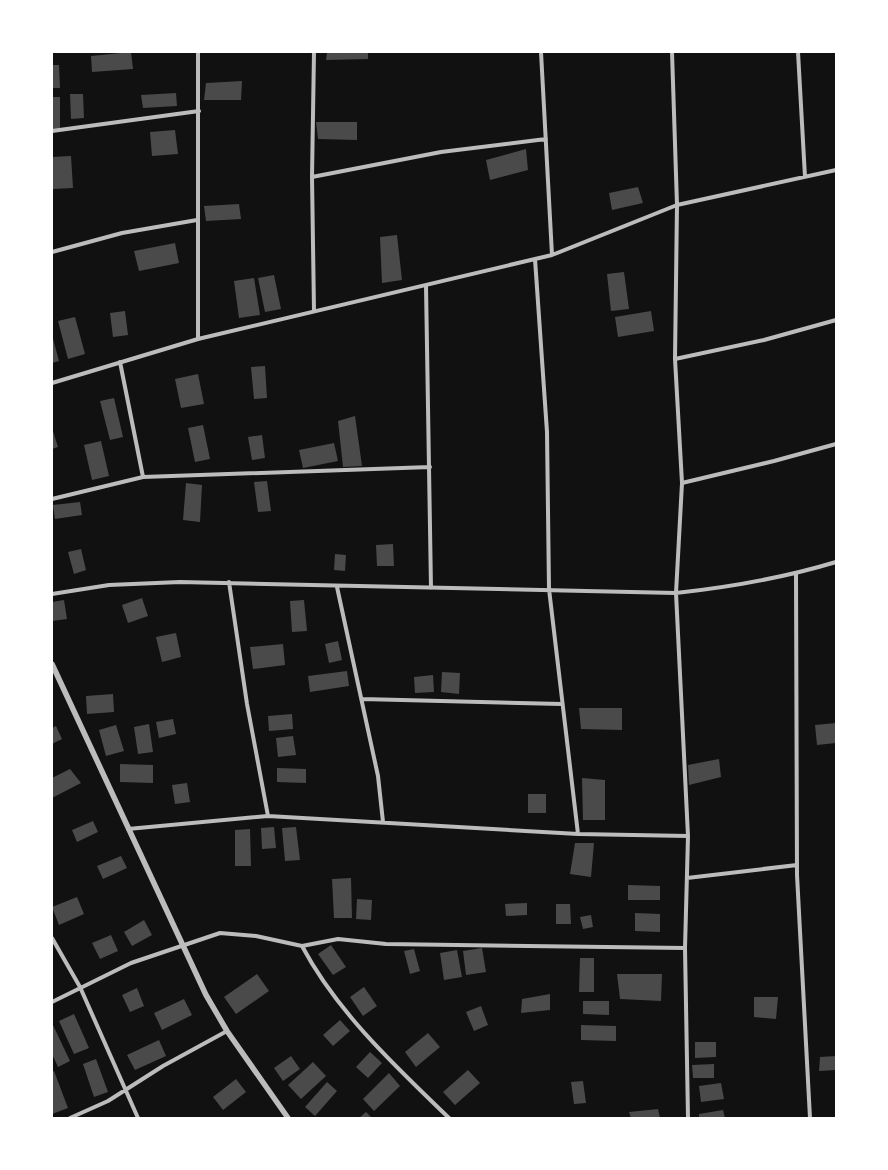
<svg xmlns="http://www.w3.org/2000/svg" width="888" height="1170" font-family="Overpass,sans-serif">
	<style>
		.building { fill: #4a4a4a }
		.lines { fill: none; stroke-linecap: round; stroke-linejoin: round }
		.minor { stroke: #bcbcbc; stroke-width: 4 }
		.tertiary { stroke: #bcbcbc; stroke-width: 5.5 }
	</style>
	<rect width="100%" height="100%" fill="#111"/>
	<path class="building" d="M131 52 133 69 92 72 91 56Z
		M327 52H368V59L326 60Z
		M52 65H59L60 88H52Z
		M242 81 241 100H204L206 83Z
		M176 93 177 106 143 108 141 95Z
		M70 94H83L84 118 71 119Z
		M52 97H60V130H52Z
		M316 122H357V140L318 139Z
		M175 130 178 154 152 156 150 132Z
		M526 149 528 170 490 180 486 160Z
		M71 156 73 188 53 189 52 157Z
		M638 187 643 203 612 210 609 193Z
		M239 204 241 219 206 221 204 206Z
		M397 235 402 280 382 283 380 237Z
		M175 243 179 263 139 271 134 251Z
		M624 272 629 309 611 311 607 274Z
		M274 275 281 309 265 312 258 278Z
		M254 278 260 315 239 318 234 281Z
		M125 311 128 335 113 337 110 313Z
		M651 311 654 331 618 337 615 317Z
		M75 317 85 354 68 359 58 321Z
		M52 335 59 361 52 363Z
		M265 366 267 398 254 399 251 367Z
		M198 374 204 404 181 408 175 379Z
		M114 398 123 437 110 440 100 401Z
		M355 416 362 466 343 467 338 421Z
		M203 425 210 459 195 462 188 428Z
		M52 428 58 447 52 449Z
		M262 435 265 458 252 460 248 437Z
		M101 441 109 476 92 480 84 445Z
		M334 443 338 461 303 468 299 450Z
		M267 481 271 511 258 512 254 482Z
		M186 483 202 485 200 522 183 520Z
		M80 502 82 515 55 519 53 505Z
		M393 544 394 566H377L376 545Z
		M81 549 86 570 74 574 68 552Z
		M335 554 346 555 345 571 334 570Z
		M142 598 148 616 128 623 122 605Z
		M64 600 67 619 52 621V602Z
		M304 600 307 631 292 632 290 601Z
		M176 633 181 657 162 662 156 637Z
		M338 641 342 660 329 663 325 644Z
		M283 644 285 665 253 669 250 647Z
		M347 671 349 686 310 692 308 676Z
		M442 672 460 673 459 694 441 692Z
		M433 675 434 692 415 693 414 677Z
		M113 694 114 712 87 714 86 696Z
		M579 708H622V730L581 729Z
		M292 714 293 729 269 731 268 716Z
		M173 719 176 734 159 738 156 722Z
		M836 723V743L817 745 815 725Z
		M149 724 153 752 138 754 134 727Z
		M116 725 124 751 106 756 99 730Z
		M56 726 62 739 52 744V728Z
		M293 736 296 755 278 757 276 738Z
		M719 759 721 777 689 785 688 765Z
		M120 764 153 765V783L120 782Z
		M277 768 306 769V783L277 782Z
		M70 769 81 783 52 798V778Z
		M582 778 605 780V820H583Z
		M187 783 190 802 175 804 172 785Z
		M528 794H546V813H528Z
		M93 821 98 832 77 842 72 830Z
		M274 827 276 848 262 849 261 828Z
		M296 827 300 860 285 861 282 828Z
		M250 829 251 866H235V830Z
		M575 843H594L591 877 570 874Z
		M121 856 127 868 103 879 97 866Z
		M351 878 352 918H334L332 879Z
		M628 885 660 886V900H628Z
		M77 897 84 914 59 925 52 907Z
		M357 899 372 900 371 920 356 919Z
		M527 903V915L506 916 505 904Z
		M556 904H570L571 924H556Z
		M635 913 660 914V932L635 931Z
		M591 915 593 927 583 929 580 917Z
		M144 920 152 935 132 946 124 932Z
		M111 935 118 951 100 959 92 943Z
		M331 945 346 967 333 975 318 954Z
		M482 948 486 972 466 975 463 951Z
		M414 949 420 971 410 974 404 951Z
		M457 950 462 977 444 980 440 953Z
		M580 958H594V992H579Z
		M257 974 269 991 236 1014 224 997Z
		M617 974H662L661 1001 620 999Z
		M364 987 377 1006 363 1016 350 997Z
		M137 988 144 1006 130 1012 122 995Z
		M550 994V1010L521 1013 522 999Z
		M754 997H778L776 1019 754 1017Z
		M184 999 192 1015 162 1030 154 1013Z
		M583 1001H609V1015L583 1014Z
		M481 1006 488 1025 474 1031 466 1012Z
		M74 1014 89 1048 74 1054 59 1021Z
		M340 1020 350 1031 333 1046 323 1035Z
		M52 1023 70 1061 58 1067 52 1054Z
		M581 1025 616 1026V1041L581 1040Z
		M428 1033 440 1047 416 1067 405 1052Z
		M159 1040 166 1056 135 1070 127 1055Z
		M695 1042H716V1057L695 1058Z
		M370 1052 382 1063 368 1078 356 1067Z
		M291 1056 300 1069 283 1081 274 1068Z
		M836 1056V1070L819 1071 820 1057Z
		M96 1059 108 1092 94 1097 83 1064Z
		M313 1062 326 1076 301 1099 288 1085Z
		M714 1064V1078H693L692 1065Z
		M468 1070 480 1083 455 1105 443 1092Z
		M54 1071 68 1108 52 1114V1072Z
		M389 1073 400 1086 374 1111 363 1099Z
		M236 1079 246 1092 223 1110 213 1097Z
		M583 1081 586 1103 574 1104 571 1082Z
		M327 1082 337 1091 315 1116 305 1107Z
		M721 1083 724 1099 701 1102 699 1086Z
		M658 1109 660 1118H631L629 1112Z
		M723 1110 725 1118H699V1114Z
		M366 1112 372 1118H359Z"/>
	<g class="lines">
		<path class="minor" d="M314 52 312 177 314 311
			M541 52 552 255
			M672 52 677 205 675 359 682 483 676 593 688 836 685 948 688 1118
			M798 52 805 177
			M52 131 199 111
			M312 177 441 152 546 139
			M52 252 122 233 197 220
			M535 259 547 432 549 589 578 834
			M426 286 431 588
			M198 339V52
			M675 359 764 340 836 320
			M120 362 143 477
			M52 383 198 339 535 259 552 255 677 205 836 170
			M682 483 774 461 836 444
			M52 499 143 477 430 467
			M796 574 797 875 810 1118
			M229 582 247 704 268 816
			M337 587 378 776 383 822
			M52 594 109 585 180 582 676 593C731 587 783 578 836 562
			M362 699 562 704
			M128 829 268 816 578 834 688 836
			M687 878 797 865
			M52 938 80 987 138 1118
			M302 946 338 939 386 944 685 948
			M52 1002 131 963 220 933 256 936 302 946C337 1012 395 1066 449 1118
			M70 1118 108 1101 163 1066 227 1031"/>
		<path class="tertiary" d="M52 664 206 995 227 1031 288 1118"/>
	</g>
	<rect width="888" height="1170" fill="none" stroke="#ffffff" stroke-width="106"/>
</svg>
